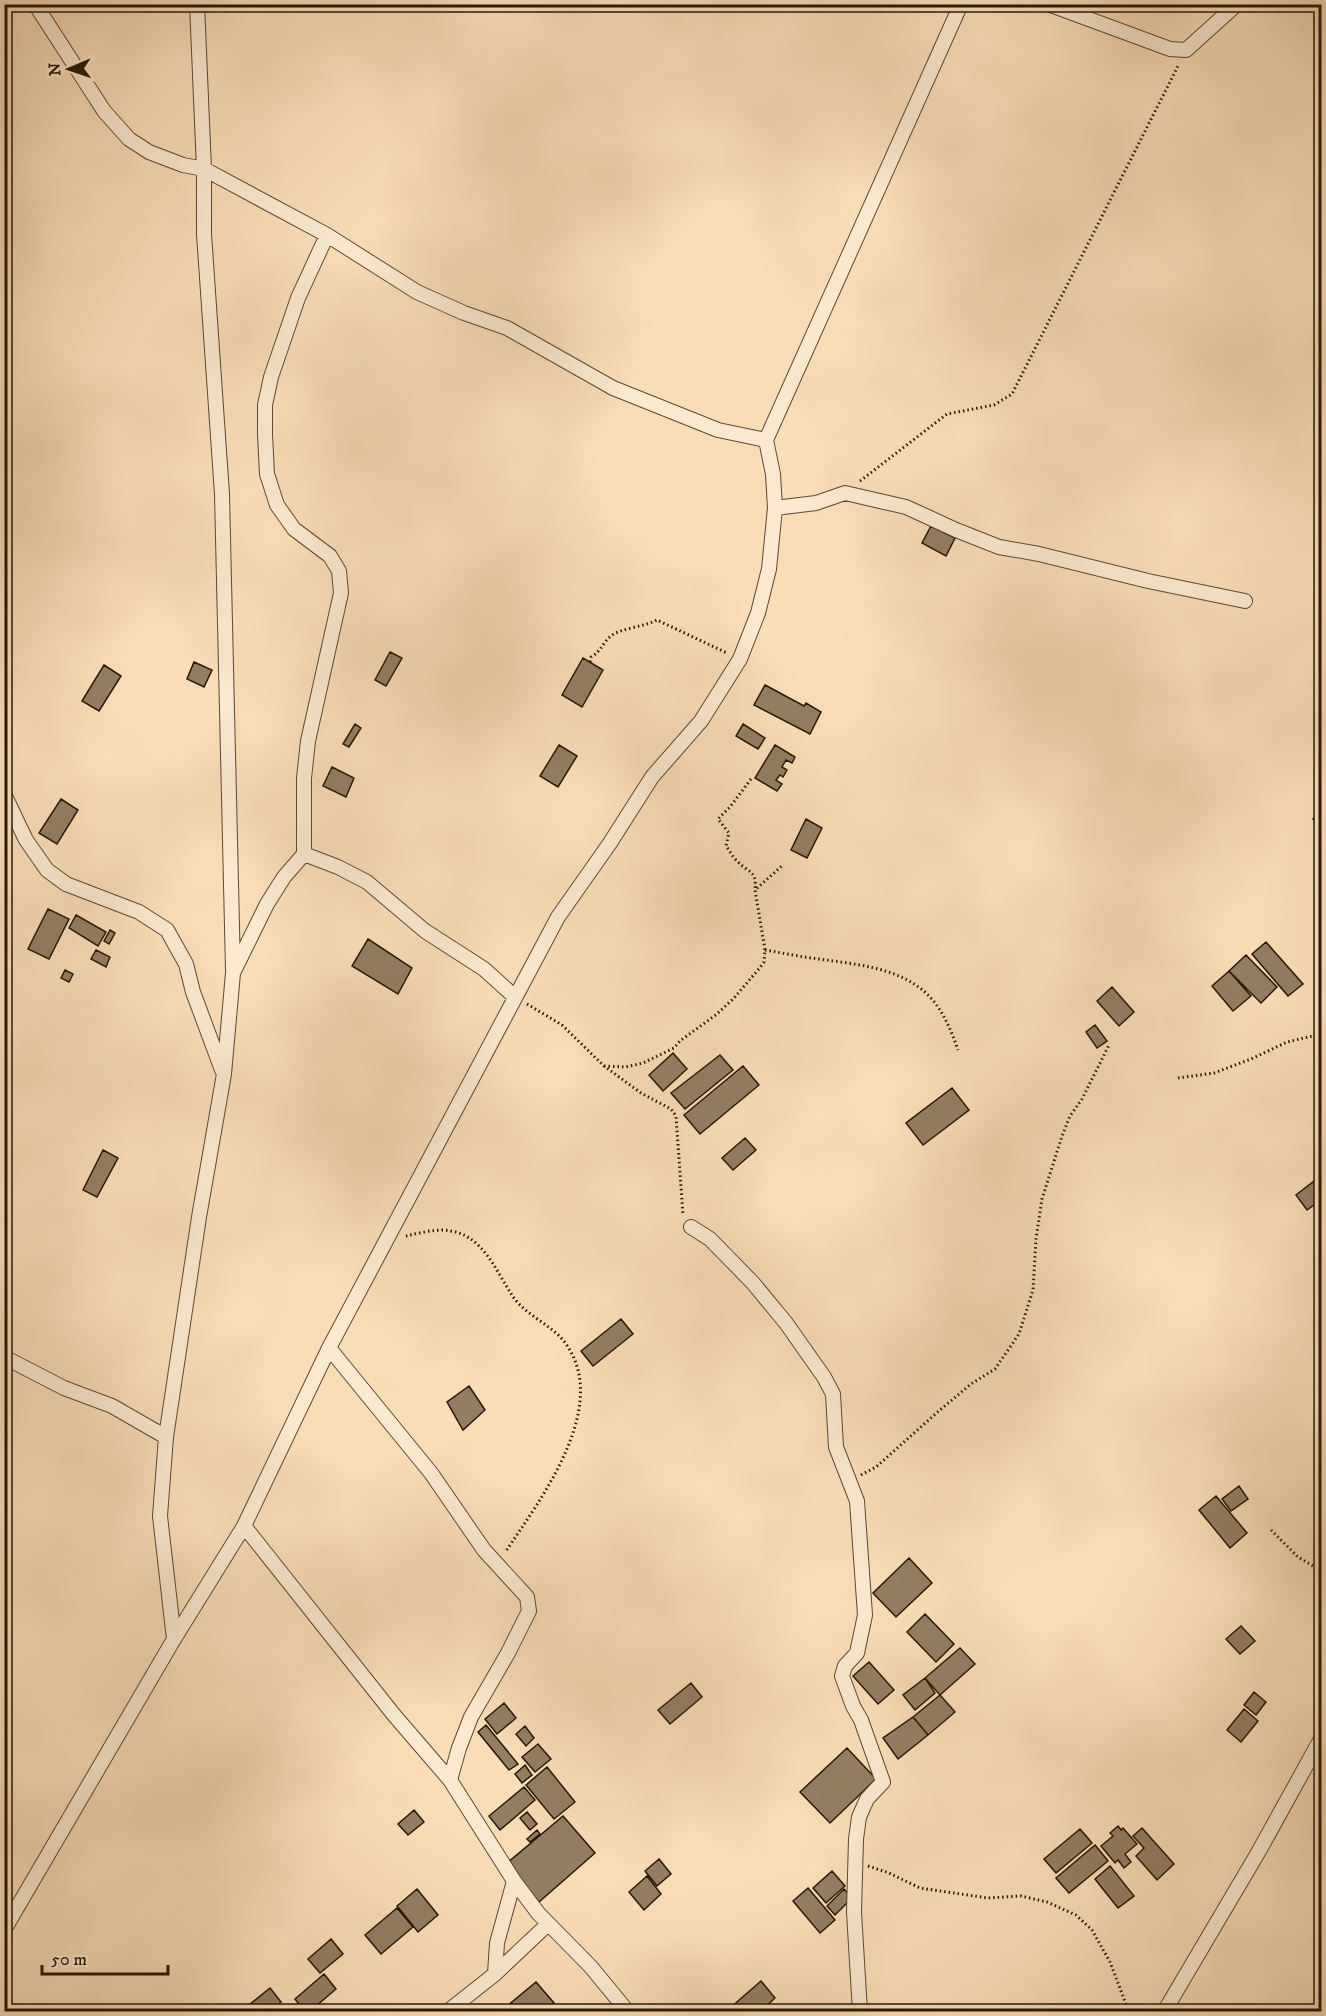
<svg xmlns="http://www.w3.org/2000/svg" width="1326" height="2016" font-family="'IM FELL DW Pica',serif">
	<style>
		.building { fill: #937e63; stroke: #251808; stroke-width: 1.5 }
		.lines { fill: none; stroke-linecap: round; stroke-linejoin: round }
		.street-casing { stroke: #5a4934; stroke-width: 16 }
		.path { stroke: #251808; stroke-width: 3; stroke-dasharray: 1.5 3; stroke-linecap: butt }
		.street { stroke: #fae9d0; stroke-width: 14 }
	</style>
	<rect width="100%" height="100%" fill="#f8ddb7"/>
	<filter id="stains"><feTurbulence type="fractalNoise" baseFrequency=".00333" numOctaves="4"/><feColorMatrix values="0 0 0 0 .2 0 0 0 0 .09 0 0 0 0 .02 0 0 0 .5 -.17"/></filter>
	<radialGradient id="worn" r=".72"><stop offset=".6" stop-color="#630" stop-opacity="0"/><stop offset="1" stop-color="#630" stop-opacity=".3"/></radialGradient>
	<path class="building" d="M931 526 955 538 946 556 922 543Z
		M390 652 402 658 386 686 375 680Z
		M583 658 603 670 582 707 562 695Z
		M194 662 212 670 204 687 187 679Z
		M104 665 121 676 99 711 82 701Z
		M765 685 804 706 806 703 821 712 810 734 754 705Z
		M355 724 361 728 349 747 343 744Z
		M743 724 765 738 758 749 736 736Z
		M559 745 577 756 558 787 540 776Z
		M775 745 795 757 792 763 786 760 782 767 787 770 783 777 780 775 776 780 782 784 777 791 755 778Z
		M332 767 354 778 346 797 323 786Z
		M61 799 78 810 57 844 39 833Z
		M1322 807V826L1313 819Z
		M806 819 822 828 807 858 791 850Z
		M48 909 69 919 49 959 28 949Z
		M76 915 106 932 98 946 69 928Z
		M110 930 115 933 109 944 104 941Z
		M368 939 412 968 398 994 352 966Z
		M1266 942 1303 984 1288 996 1252 954Z
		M96 950 110 957 106 967 91 959Z
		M1246 955 1277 987 1261 1003 1229 971Z
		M65 970 73 974 69 982 61 978Z
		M1229 971 1251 996 1233 1011 1212 986Z
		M1112 987 1134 1012 1119 1026 1097 1001Z
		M1095 1025 1107 1041 1097 1048 1086 1032Z
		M673 1053 687 1069 663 1091 649 1075Z
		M720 1055 733 1070 685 1109 671 1093Z
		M743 1066 759 1085 700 1134 684 1115Z
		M952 1088 969 1110 923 1145 906 1123Z
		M745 1138 756 1150 733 1170 722 1158Z
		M103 1150 118 1158 97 1197 83 1190Z
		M1322 1175V1199L1307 1210 1296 1195Z
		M621 1319 633 1334 593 1366 581 1351Z
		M469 1386 485 1410 463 1430 447 1402Z
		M1239 1486 1248 1499 1231 1511 1222 1499Z
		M1216 1496 1247 1533 1230 1548 1199 1510Z
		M909 1558 932 1583 896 1617 873 1593Z
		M925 1614 954 1644 936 1662 907 1632Z
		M1241 1626 1255 1641 1240 1654 1226 1639Z
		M960 1648 975 1664 940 1695 925 1678Z
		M869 1662 894 1690 878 1704 853 1676Z
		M925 1678 935 1693 915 1710 903 1695Z
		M691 1683 702 1697 670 1724 658 1710Z
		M1254 1692 1266 1702 1256 1715 1244 1705Z
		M940 1695 955 1712 928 1735 913 1717Z
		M504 1703 516 1718 497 1734 485 1719Z
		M1244 1709 1258 1721 1241 1742 1227 1730Z
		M913 1717 928 1735 898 1759 883 1738Z
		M486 1725 518 1764 509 1770 478 1732Z
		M525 1726 534 1738 526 1746 516 1734Z
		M538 1744 551 1759 535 1772 522 1757Z
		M847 1748 876 1779 830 1823 800 1792Z
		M525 1765 532 1775 522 1783 515 1774Z
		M547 1767 575 1802 554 1819 526 1785Z
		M524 1787 535 1800 500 1830 489 1816Z
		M414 1810 424 1822 408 1835 398 1824Z
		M527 1812 537 1824 530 1830 520 1818Z
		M563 1816 595 1853 539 1902 506 1864Z
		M1118 1826 1121 1830 1123 1828 1137 1844 1125 1854 1131 1862 1124 1868 1118 1860 1115 1863 1101 1846 1113 1836 1110 1833Z
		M1142 1828 1174 1864 1157 1880 1136 1856 1144 1848 1133 1836Z
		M1080 1829 1092 1843 1056 1873 1044 1859Z
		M537 1830 540 1834 530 1842 527 1839Z
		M1095 1845 1108 1861 1069 1893 1056 1878Z
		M659 1859 671 1874 657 1886 645 1871Z
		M1110 1866 1134 1896 1118 1908 1095 1879Z
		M832 1871 845 1886 826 1903 813 1888Z
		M647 1876 661 1894 644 1910 629 1892Z
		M808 1888 835 1920 820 1933 793 1901Z
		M417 1889 438 1915 418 1932 397 1906Z
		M844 1889 852 1898 835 1915 827 1906Z
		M397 1908 413 1927 381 1954 365 1935Z
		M331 1939 343 1954 320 1973 308 1959Z
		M324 1974 336 1989 309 2012H305L295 1999Z
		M761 1981 775 1998 760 2012H731L729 2009Z
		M536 1982 554 2003 543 2012H500Z
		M270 1988 281 2002 270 2012H246L244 2009Z"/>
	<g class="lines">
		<g class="street-casing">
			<path id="street" d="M35 4 104 111 129 139 149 152 183 165 204 169 327 235 417 292 464 313 507 328 613 388 718 430 766 440
				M197 4 204 169V234L222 494 233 970
				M1048 4 1170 49 1186 50 1237 4
				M775 508 816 503 845 493 906 507 956 530 999 547 1039 554 1148 581 1245 601
				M4 794 26 840 47 870 66 884 139 912 167 930 186 964 193 992 222 1070
				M304 854 338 867 367 882 425 931 484 969 515 997
				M691 1227 710 1239 753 1283 786 1323 824 1377 833 1394 836 1447 857 1501 865 1615 857 1653 845 1666 842 1676 853 1706 861 1720 883 1782 867 1799 859 1817 856 1839 854 1912 860 2012
				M329 1348 431 1473 484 1550 527 1597 529 1611 508 1653 471 1717 459 1748 450 1780
				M4 1357 64 1388 112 1406 166 1437
				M244 1526 394 1715 450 1780 514 1881 497 1943 495 1974 447 2012
				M174 1639 160 1516 166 1437 199 1217 224 1074 233 973 267 904 284 877 304 854V778L308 741 341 593 339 571 330 556 294 529 277 505 267 474 265 434V405L271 377 298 298 327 235
				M514 1881 538 1913 591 1967 628 2012
				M4 1930 174 1639 244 1526 329 1348 558 917 610 843 652 777 701 721 740 659 758 613 769 569 775 508 773 474 766 440 961 4
				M495 1974 548 1924
				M1164 2012 1259 1851 1322 1737
				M1320 2012 1322 2011"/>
		</g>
		<path class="path" d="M860 481 947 414 994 405 1012 394 1179 64
			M590 662 591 657C601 652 603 642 611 636 621 628 644 627 657 620L727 653
			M751 779 730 807 718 819 729 833 726 846C730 851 733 858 738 862 749 873 757 871 755 889
			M765 950C783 953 801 957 819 959 854 964 892 967 920 988 940 1003 950 1027 958 1050
			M527 1004 562 1025 604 1066 641 1093 671 1109 676 1116 683 1215
			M604 1066 626 1067 643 1063 674 1048 680 1041 717 1014 734 998 758 970 764 962 765 950 755 890 783 865
			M1178 1078 1214 1073 1251 1059 1287 1042 1317 1035H1322
			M406 1236C420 1233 437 1228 451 1231 483 1236 496 1271 512 1295 525 1316 552 1324 566 1344 611 1407 540 1500 506 1551
			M861 1475 876 1467 940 1410 971 1384 995 1369 1019 1334 1033 1290 1036 1239 1042 1199 1062 1136 1070 1116 1082 1099 1109 1045
			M1271 1530 1298 1557 1322 1571
			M868 1866 889 1873 920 1888 988 1898 1021 1896 1047 1902 1076 1915 1092 1930 1110 1962 1129 2012"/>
		<use href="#street" class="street"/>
	</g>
	<rect width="1326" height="2016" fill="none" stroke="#f8ddb7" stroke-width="24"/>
	<rect x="6" y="6" width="1314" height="2004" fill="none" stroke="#251808" stroke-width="3"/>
	<rect x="12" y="12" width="1302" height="1992" fill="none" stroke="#251808" stroke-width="1.5"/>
	<g transform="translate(69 69) rotate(268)" stroke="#fae9d0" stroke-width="4.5" paint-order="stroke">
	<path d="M0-4.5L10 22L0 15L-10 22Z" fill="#251808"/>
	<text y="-9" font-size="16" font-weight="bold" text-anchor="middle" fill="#251808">N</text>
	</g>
	<path d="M42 1965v9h126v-9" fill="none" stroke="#251808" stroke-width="3"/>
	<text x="51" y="1965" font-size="18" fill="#251808" stroke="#fae9d0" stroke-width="4.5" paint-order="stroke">50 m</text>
	<rect width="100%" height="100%" filter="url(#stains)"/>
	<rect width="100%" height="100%" fill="url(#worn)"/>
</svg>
